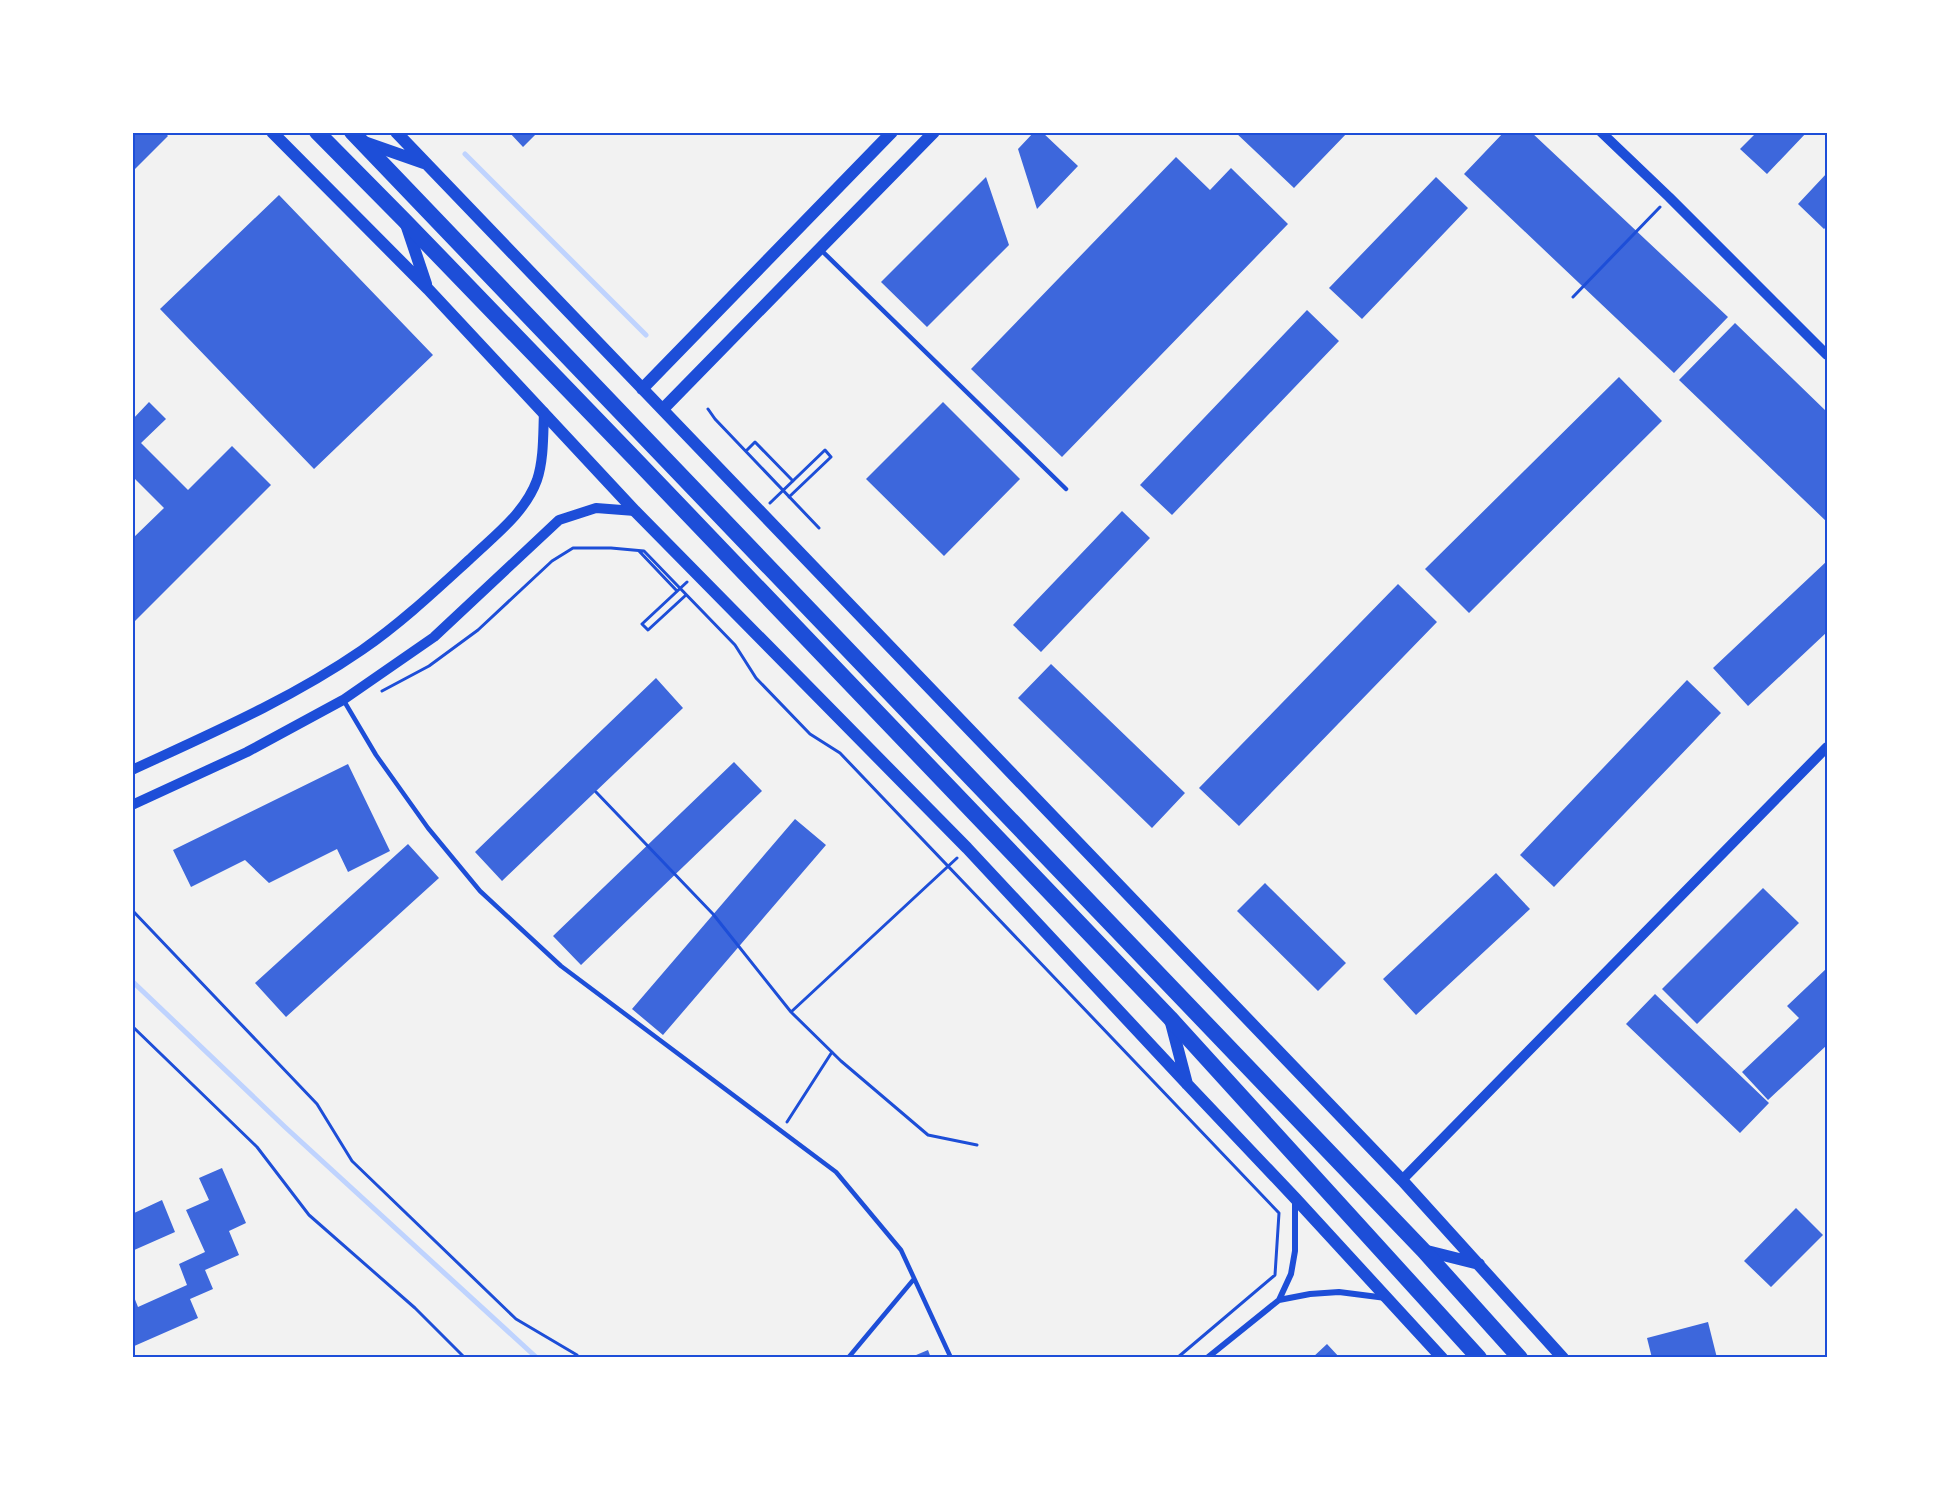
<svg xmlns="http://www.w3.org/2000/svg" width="1959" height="1490" font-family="Ubuntu,sans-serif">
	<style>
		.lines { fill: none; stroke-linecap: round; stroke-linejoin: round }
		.stream { stroke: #bfd3fe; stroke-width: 5 }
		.building { fill: #3d67dc }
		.path { stroke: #1d4ed8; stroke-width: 3 }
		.service { stroke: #1d4ed8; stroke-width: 4.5 }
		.minor { stroke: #1d4ed8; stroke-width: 6 }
		.tertiary { stroke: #1d4ed8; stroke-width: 10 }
		.secondary { stroke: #1d4ed8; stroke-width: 12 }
		.trunk { stroke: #1d4ed8; stroke-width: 16 }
		.neatline { fill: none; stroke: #1d4ed8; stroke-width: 2 }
	</style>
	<rect width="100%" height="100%" fill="#f2f2f2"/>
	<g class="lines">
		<path class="stream" d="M465 154 646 335
			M132 981 285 1127 537 1358"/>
	</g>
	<path class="building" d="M132 132H164L168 136 132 172Z
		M509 132H538L523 147Z
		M1034 132H1042L1078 166 1037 209 1018 149Z
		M1235 132H1348L1294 188Z
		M1504 132H1531L1728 317 1674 373 1464 174Z
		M1757 132H1807L1767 174 1740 149Z
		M1176 157 1210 190 1231 168 1288 224 1062 457 971 369Z
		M1827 173V226L1824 229 1798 204Z
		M986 177 1009 245 927 327 881 282Z
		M1436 177 1468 208 1362 319 1329 288Z
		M279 195 433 355 314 469 160 309Z
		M1307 310 1339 341 1172 515 1140 485Z
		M1735 323 1827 412V522L1679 380Z
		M1619 377 1662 421 1469 613 1425 569Z
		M149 402 166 419 141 443 188 490 232 446 271 485 132 624V539L164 508 132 476V420Z
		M943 402 1020 479 944 556 866 479Z
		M1122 511 1150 538 1041 652 1013 625Z
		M1827 561V632L1748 706 1713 668Z
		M1398 584 1437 622 1239 826 1199 788Z
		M1051 664 1185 793 1152 828 1018 698Z
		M656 678 683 708 502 881 475 852Z
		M1687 680 1721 713 1554 887 1520 855Z
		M734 762 762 791 581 965 553 936Z
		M348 764 390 851 348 872 337 849 269 883 245 860 191 887 173 850Z
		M795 819 826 845 663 1035 632 1009Z
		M408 844 439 878 286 1017 255 983Z
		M1496 873 1530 909 1416 1015 1383 979Z
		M1265 883 1346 963 1318 991 1237 911Z
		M1763 888 1799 923 1697 1024 1662 989Z
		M1827 968V1045L1768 1100 1742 1072 1799 1018 1787 1006Z
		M1655 994 1769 1103 1740 1133 1626 1024Z
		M222 1168 246 1223 229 1231 239 1255 205 1270 213 1289 190 1299 198 1318 132 1347V1292L138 1307 187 1285 179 1264 205 1252 186 1210 209 1200 199 1178Z
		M162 1200 175 1232 132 1251V1214Z
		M1796 1208 1823 1235 1771 1287 1744 1261Z
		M1708 1322 1717 1358H1652L1647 1338Z
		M1327 1344 1340 1358H1312Z
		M928 1350 931 1358H909Z"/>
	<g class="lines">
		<path class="path" d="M1573 297 1660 207
			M708 409 715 419 819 528
			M746 451 755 442 793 481
			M770 503 825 450 831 457 789 497
			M639 551 677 591
			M686 595 648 630 642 624 687 582
			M382 691 429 666 478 630 552 561 573 548H611L644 551 735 645 756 678 810 734 840 753 1279 1213 1275 1275 1177 1358
			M596 792 713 914 791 1012 841 1061 928 1135 977 1145
			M132 910 317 1104 352 1161 516 1319 577 1355 579 1358
			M791 1012 957 858
			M132 1026 257 1147 309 1215 415 1308 465 1358
			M787 1122 832 1052"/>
		<path class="service" d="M820 249 1066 489
			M344 701 376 755 428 828 480 891 561 966 836 1172 901 1250 951 1358
			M848 1358 914 1279"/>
		<path class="minor" d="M1279 1300 1310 1294 1339 1292 1386 1298
			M1207 1358 1279 1300 1291 1274 1295 1251V1202"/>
		<path class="tertiary" d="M1601 132 1669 197 1827 355
			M132 770C210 734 291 699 362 650 401 623 435 591 470 559 495 535 525 513 537 480 544 459 543 434 544 412
			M132 805 247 752 343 700 434 637 559 520 596 508 635 511
			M1402 1180 1827 747"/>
		<path class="secondary" d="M272 132 428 289 635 511 967 848 1188 1085 1295 1198 1442 1358
			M396 132 1402 1180 1563 1358
			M364 142 424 163
			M406 224 426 284
			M642 389 892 132
			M663 409 934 132
			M1170 1019 1187 1084
			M1423 1250 1479 1264"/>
		<path class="trunk" d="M317 132 404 220 636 460 1170 1018 1479 1358
			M352 132 1423 1250 1520 1358"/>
	</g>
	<rect width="1959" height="1490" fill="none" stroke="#ffffff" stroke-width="267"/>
	<rect x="134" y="134" width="1692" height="1222" class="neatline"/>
</svg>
